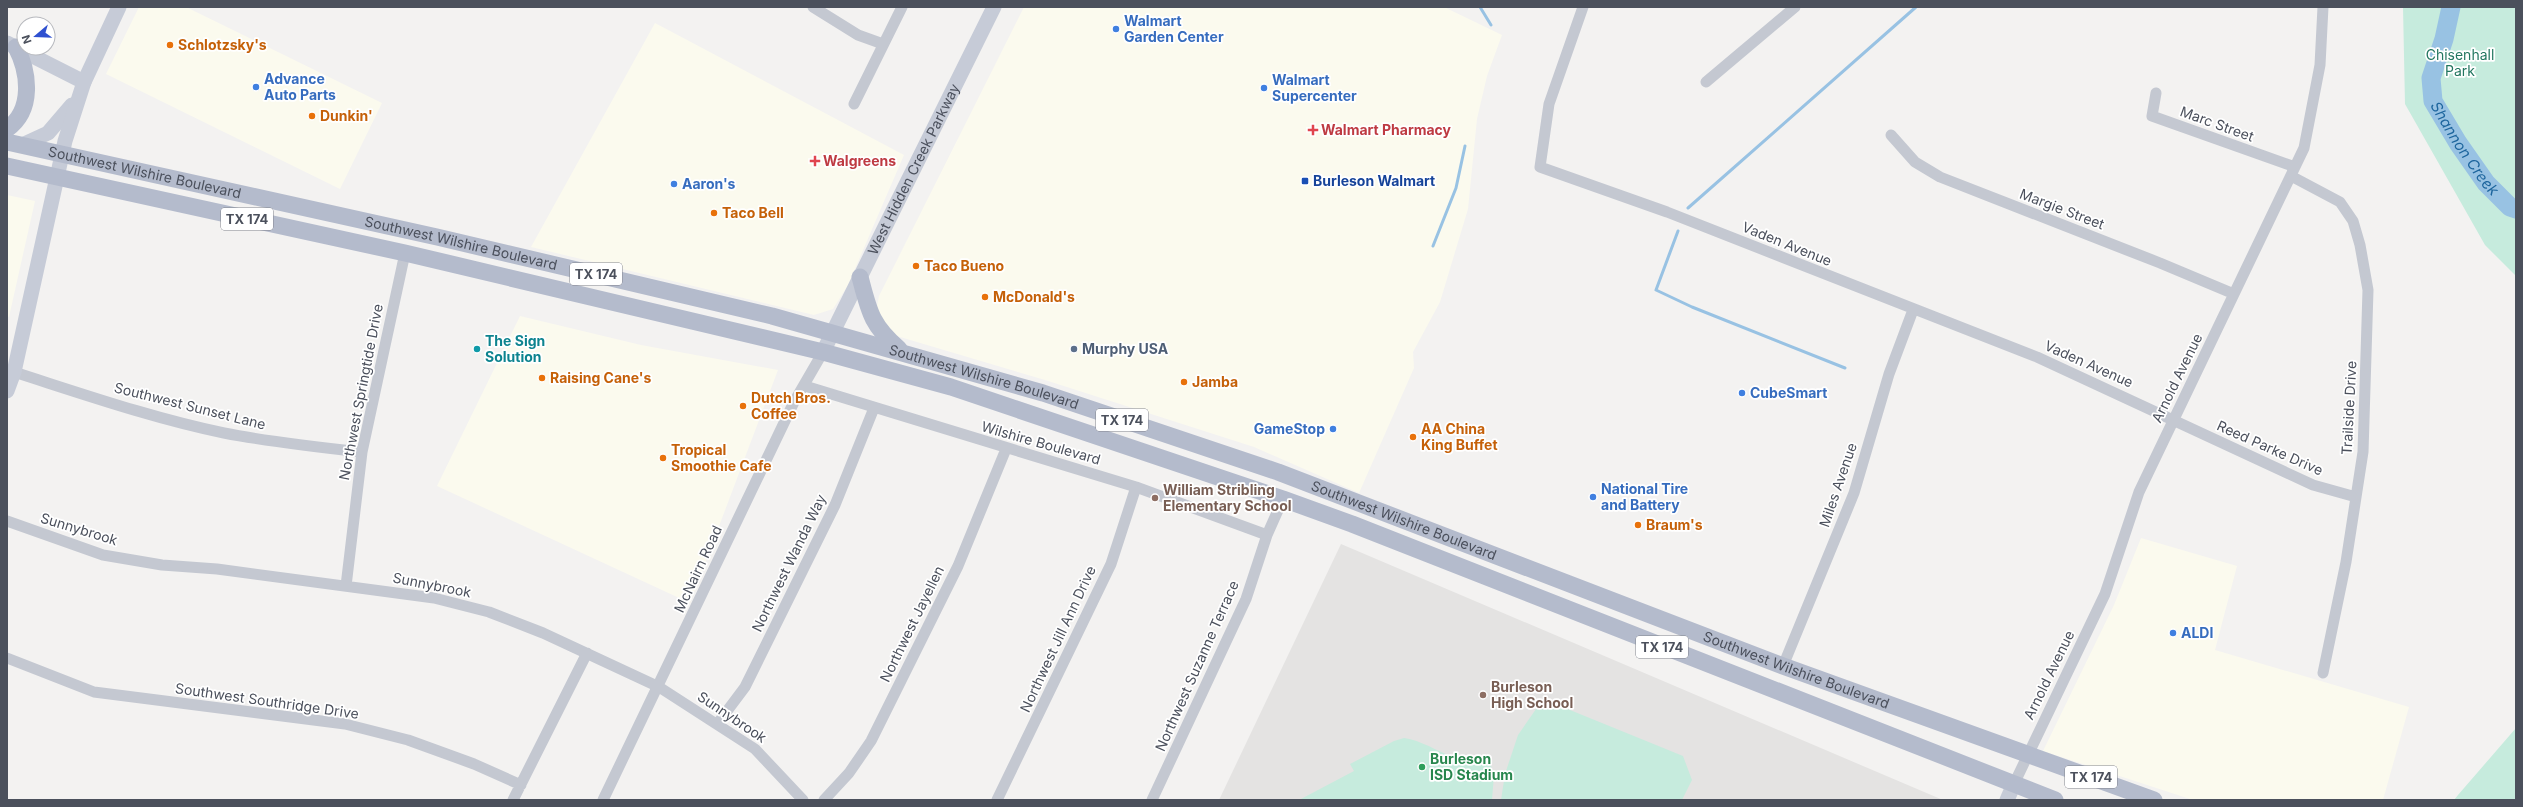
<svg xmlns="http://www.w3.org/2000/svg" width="2523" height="807" font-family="Inter,sans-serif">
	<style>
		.commercial { fill: #fbfaee }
		.education { fill: #e4e3e2 }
		.green { fill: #c6ebdd }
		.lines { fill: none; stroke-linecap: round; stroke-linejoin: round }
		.stream { stroke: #98c2e3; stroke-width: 3 }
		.river { stroke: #98c2e3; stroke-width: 19 }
		.street { stroke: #c4c8d1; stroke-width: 11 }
		.secondary { stroke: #c6cbd7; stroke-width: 15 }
		.primary { stroke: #b4bbcc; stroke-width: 17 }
		.shop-dot { fill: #3f7fe0; stroke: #fff; stroke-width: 1.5 }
		.food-dot { fill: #e8710a; stroke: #fff; stroke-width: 1.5 }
		.health-dot { fill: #e0444e; stroke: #fff; stroke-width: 1.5 }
		.transit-dot { fill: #1a4fb4; stroke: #fff; stroke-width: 1.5 }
		.culture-dot { fill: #0f9aa8; stroke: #fff; stroke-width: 1.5 }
		.service-dot { fill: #5c6f8a; stroke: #fff; stroke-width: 1.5 }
		.education-dot { fill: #8d6e63; stroke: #fff; stroke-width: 1.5 }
		.leisure-dot { fill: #2e9e5b; stroke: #fff; stroke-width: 1.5 }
		.labels { text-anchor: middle; stroke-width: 3.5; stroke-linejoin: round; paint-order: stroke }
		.shield { fill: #fff; stroke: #81848d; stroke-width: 1 }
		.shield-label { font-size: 13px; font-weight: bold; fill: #4b505c }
		.shop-label { font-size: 14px; font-weight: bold; fill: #366cbe; stroke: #fff; text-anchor: start }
		.food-label { font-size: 14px; font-weight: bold; fill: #c56008; stroke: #fff; text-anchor: start }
		.park-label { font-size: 14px; fill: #237760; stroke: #fff }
		.street-label { font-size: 14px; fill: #4b505c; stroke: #fff }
		.health-label { font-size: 14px; font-weight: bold; fill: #be3a42; stroke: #fff; text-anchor: start }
		.transit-label { font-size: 14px; font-weight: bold; fill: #164399; stroke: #fff; text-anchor: start }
		.culture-label { font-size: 14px; font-weight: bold; fill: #0d838f; stroke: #fff; text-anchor: start }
		.service-label { font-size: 14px; font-weight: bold; fill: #4e5e75; stroke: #fff; text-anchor: start }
		.education-label { font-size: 14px; font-weight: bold; fill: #785e54; stroke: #fff; text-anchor: start }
		.leisure-label { font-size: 14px; font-weight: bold; fill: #27864d; stroke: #fff; text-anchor: start }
		.water-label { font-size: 15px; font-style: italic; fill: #1d659d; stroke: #fff }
	</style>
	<rect width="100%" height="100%" fill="#f3f2f1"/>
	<path class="commercial" d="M139 7H186L382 103 340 189 106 74Z
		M1024 7H1444L1502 35 1487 76 1477 119 1468 209 1440 302 1413 352 1414 368 1359 493 1254 447 1045 380 890 334 876 311 879 296Z
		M655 23 904 155 848 285 833 309 814 315 531 247Z
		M7 195 35 201 9 317 7 316Z
		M520 316 641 345 778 370 690 603 437 486Z
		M2141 538 2237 566 2215 650 2409 707 2383 800H2193L2043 751 2114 605Z"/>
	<path class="education" d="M1341 544 1943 800H1219Z"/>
	<path class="green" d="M2403 7H2516V276L2485 245 2405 104Z
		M1543 699 1683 756 1692 780 1682 800H1501L1505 774 1518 735Z
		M2516 728V800H2454L2458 795Z
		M1404 738C1431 741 1462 772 1488 757L1494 775 1492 800H1299L1354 771 1350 764 1394 741Z"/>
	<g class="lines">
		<path class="stream" d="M1480 7 1491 25
			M1688 208 1916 7
			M1678 231 1656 290 1692 307 1845 368
			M1433 246 1456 188 1465 146"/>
		<path class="river" id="s1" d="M2451 7 2444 39 2431 78 2433 101 2458 143 2486 183 2510 207 2516 209"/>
		<path class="street" d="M813 7 858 35 883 44
			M1583 7 1549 104 1540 167 1667 212 2037 357 2313 485 2356 497
			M1706 82 1795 7
			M2156 93 2152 116 2295 167
			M854 104 902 7
			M1891 135 1915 162 1940 177 2160 263 2234 294
			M2291 176 2340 202 2353 221 2360 245 2368 290 2363 452 2346 562 2323 673
			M14 372C83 394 152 418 224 433 270 442 316 447 362 452
			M805 386 1136 487 1267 535
			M7 521 103 555 162 565 217 569 434 598 489 612 543 633 659 687 755 749 803 800
			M346 586 362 452 405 253
			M7 658 94 692 345 724 408 740 474 764 521 785
			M1783 666 1854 493 1889 374 1913 310
			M718 723 745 687 835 505 874 408
			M2014 784 2105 594 2139 492 2304 148 2320 65 2323 7
			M513 800 587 653
			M603 800 794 402 823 352
			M824 800 849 773 871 741 958 566 1006 449
			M997 800 1111 564 1136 487
			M1152 800 1246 599 1267 535 1283 499"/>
		<g class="secondary">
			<path d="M7 43 84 82"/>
			<path d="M22 145 48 133 72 105"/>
			<path id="s2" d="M823 352 994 7"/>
			<path d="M7 391 14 372 65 141 84 82 119 7"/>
			<path d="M2007 800 2014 784"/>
		</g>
		<g class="primary">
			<path d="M7 129C34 110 29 72 16 47"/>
			<path id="s3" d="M7 142 437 237 772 316 1043 393 1278 472 1783 666 2154 800"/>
			<path d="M7 166 405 253 823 352 951 387 1283 499 1352 524 2055 800"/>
			<path d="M860 277C869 311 871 325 899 349"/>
		</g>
	</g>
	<g class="shop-dot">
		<circle cx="1116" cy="29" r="4"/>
		<circle cx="256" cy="87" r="4"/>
		<circle cx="1264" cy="88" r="4"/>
		<circle cx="674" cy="184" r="4"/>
		<circle cx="1742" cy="393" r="4"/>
		<circle cx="1333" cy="429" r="4"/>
		<circle cx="1593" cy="497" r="4"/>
		<circle cx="2173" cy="633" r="4"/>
	</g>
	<g class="food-dot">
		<circle cx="170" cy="45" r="4"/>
		<circle cx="312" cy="116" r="4"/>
		<circle cx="714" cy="213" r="4"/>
		<circle cx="916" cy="266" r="4"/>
		<circle cx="985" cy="297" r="4"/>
		<circle cx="542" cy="378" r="4"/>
		<circle cx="1184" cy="382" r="4"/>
		<circle cx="743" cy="406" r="4"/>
		<circle cx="1413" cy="437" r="4"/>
		<circle cx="663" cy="458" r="4"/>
		<circle cx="1638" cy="525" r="4"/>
	</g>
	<g class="health-dot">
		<path d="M1311 124h4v4h4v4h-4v4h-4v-4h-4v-4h4z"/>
		<path d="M813 155h4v4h4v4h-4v4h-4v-4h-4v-4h4z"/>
	</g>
	<rect class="transit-dot" x="1301" y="177" width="8" height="8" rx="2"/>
	<circle class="culture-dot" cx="477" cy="349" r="4"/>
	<circle class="service-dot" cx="1074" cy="349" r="4"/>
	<g class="education-dot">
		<circle cx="1155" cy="498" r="4"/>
		<circle cx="1483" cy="695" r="4"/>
	</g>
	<circle class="leisure-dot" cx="1422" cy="767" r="4"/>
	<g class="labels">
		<g class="shield">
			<rect x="221" y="208" width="52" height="22" rx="3"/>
			<rect x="570" y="263" width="52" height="22" rx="3"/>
			<rect x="1096" y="409" width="52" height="22" rx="3"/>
			<rect x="1636" y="636" width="52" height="22" rx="3"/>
			<rect x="2065" y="766" width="52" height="22" rx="3"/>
		</g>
		<g class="shield-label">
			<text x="247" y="224">TX 174</text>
			<text x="596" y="279">TX 174</text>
			<text x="1122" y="425">TX 174</text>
			<text x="1662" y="652">TX 174</text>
			<text x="2091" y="782">TX 174</text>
		</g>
		<g class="shop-label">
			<text x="1124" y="26">Walmart<tspan x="1124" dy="16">Garden Center</tspan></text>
			<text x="264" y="84">Advance<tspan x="264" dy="16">Auto Parts</tspan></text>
			<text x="1272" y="85">Walmart<tspan x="1272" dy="16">Supercenter</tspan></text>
			<text x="682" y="189">Aaron's</text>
			<text x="1750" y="398">CubeSmart</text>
			<text x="1325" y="434" text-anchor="end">GameStop</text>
			<text x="1601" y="494">National Tire<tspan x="1601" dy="16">and Battery</tspan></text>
			<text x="2181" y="638">ALDI</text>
		</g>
		<g class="food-label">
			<text x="178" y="50">Schlotzsky's</text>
			<text x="320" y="121">Dunkin'</text>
			<text x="722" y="218">Taco Bell</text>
			<text x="924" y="271">Taco Bueno</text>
			<text x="993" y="302">McDonald's</text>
			<text x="550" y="383">Raising Cane's</text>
			<text x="1192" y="387">Jamba</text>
			<text x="751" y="403">Dutch Bros.<tspan x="751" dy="16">Coffee</tspan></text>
			<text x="1421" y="434">AA China<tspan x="1421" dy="16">King Buffet</tspan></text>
			<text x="671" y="455">Tropical<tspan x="671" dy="16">Smoothie Cafe</tspan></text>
			<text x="1646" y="530">Braum's</text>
		</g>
		<g class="park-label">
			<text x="2460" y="60">Chisenhall<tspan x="2460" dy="16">Park</tspan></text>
		</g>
		<g class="street-label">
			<text transform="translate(2217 124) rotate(20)" y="5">Marc Street</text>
			<text dy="5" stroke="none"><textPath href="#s2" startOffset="204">West Hidden Creek Parkway</textPath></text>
			<text dy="5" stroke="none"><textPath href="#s3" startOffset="141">Southwest Wilshire Boulevard</textPath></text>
			<text transform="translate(2062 209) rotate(21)" y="5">Margie Street</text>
			<text dy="5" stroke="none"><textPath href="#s3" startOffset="465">Southwest Wilshire Boulevard</textPath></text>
			<text transform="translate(1787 244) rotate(22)" y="5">Vaden Avenue</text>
			<text transform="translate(2089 364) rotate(24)" y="5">Vaden Avenue</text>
			<text dy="5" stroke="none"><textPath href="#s3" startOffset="1005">Southwest Wilshire Boulevard</textPath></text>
			<text transform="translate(2177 378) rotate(-64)" y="5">Arnold Avenue</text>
			<text transform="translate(361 392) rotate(-79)" y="5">Northwest Springtide Drive</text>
			<text transform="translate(190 406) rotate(14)" y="5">Southwest Sunset Lane</text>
			<text transform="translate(2349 408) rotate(-87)" y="5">Trailside Drive</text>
			<text transform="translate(1041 443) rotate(16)" y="5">Wilshire Boulevard</text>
			<text transform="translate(2270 448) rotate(24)" y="5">Reed Parke Drive</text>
			<text transform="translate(1838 485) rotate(-71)" y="5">Miles Avenue</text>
			<text dy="5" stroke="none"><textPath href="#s3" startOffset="1449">Southwest Wilshire Boulevard</textPath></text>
			<text transform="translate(79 529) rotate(17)" y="5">Sunnybrook</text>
			<text transform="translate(789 563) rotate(-64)" y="5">Northwest Wanda Way</text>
			<text transform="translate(698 569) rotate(-65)" y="5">McNairn Road</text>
			<text transform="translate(432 585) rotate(11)" y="5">Sunnybrook</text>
			<text transform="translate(912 624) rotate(-64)" y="5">Northwest Jayellen</text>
			<text transform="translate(1058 639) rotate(-65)" y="5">Northwest Jill Ann Drive</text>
			<text transform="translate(1197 666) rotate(-66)" y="5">Northwest Suzanne Terrace</text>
			<text dy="5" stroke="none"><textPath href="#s3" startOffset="1869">Southwest Wilshire Boulevard</textPath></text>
			<text transform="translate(2049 675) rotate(-64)" y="5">Arnold Avenue</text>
			<text transform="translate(267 701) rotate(8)" y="5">Southwest Southridge Drive</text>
			<text transform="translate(732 717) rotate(34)" y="5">Sunnybrook</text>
		</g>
		<g class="health-label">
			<text x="1321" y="135">Walmart Pharmacy</text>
			<text x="823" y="166">Walgreens</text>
		</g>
		<g class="transit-label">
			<text x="1313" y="186">Burleson Walmart</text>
		</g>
		<g class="culture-label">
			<text x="485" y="346">The Sign<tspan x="485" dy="16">Solution</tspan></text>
		</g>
		<g class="service-label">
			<text x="1082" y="354">Murphy USA</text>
		</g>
		<g class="education-label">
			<text x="1163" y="495">William Stribling<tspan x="1163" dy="16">Elementary School</tspan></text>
			<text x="1491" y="692">Burleson<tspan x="1491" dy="16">High School</tspan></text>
		</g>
		<g class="leisure-label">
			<text x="1430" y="764">Burleson<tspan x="1430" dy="16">ISD Stadium</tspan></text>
		</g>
		<g class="water-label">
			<text dy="5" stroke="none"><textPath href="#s1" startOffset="154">Shannon Creek</textPath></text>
		</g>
	</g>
	<rect width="2523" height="807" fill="none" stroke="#4b505c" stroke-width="16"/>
	<g transform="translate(36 36) rotate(251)"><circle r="19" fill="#ffffff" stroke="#b7b9be"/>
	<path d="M0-3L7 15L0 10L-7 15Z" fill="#2f50d0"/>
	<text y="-6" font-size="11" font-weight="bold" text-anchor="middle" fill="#4b505c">N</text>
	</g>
</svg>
